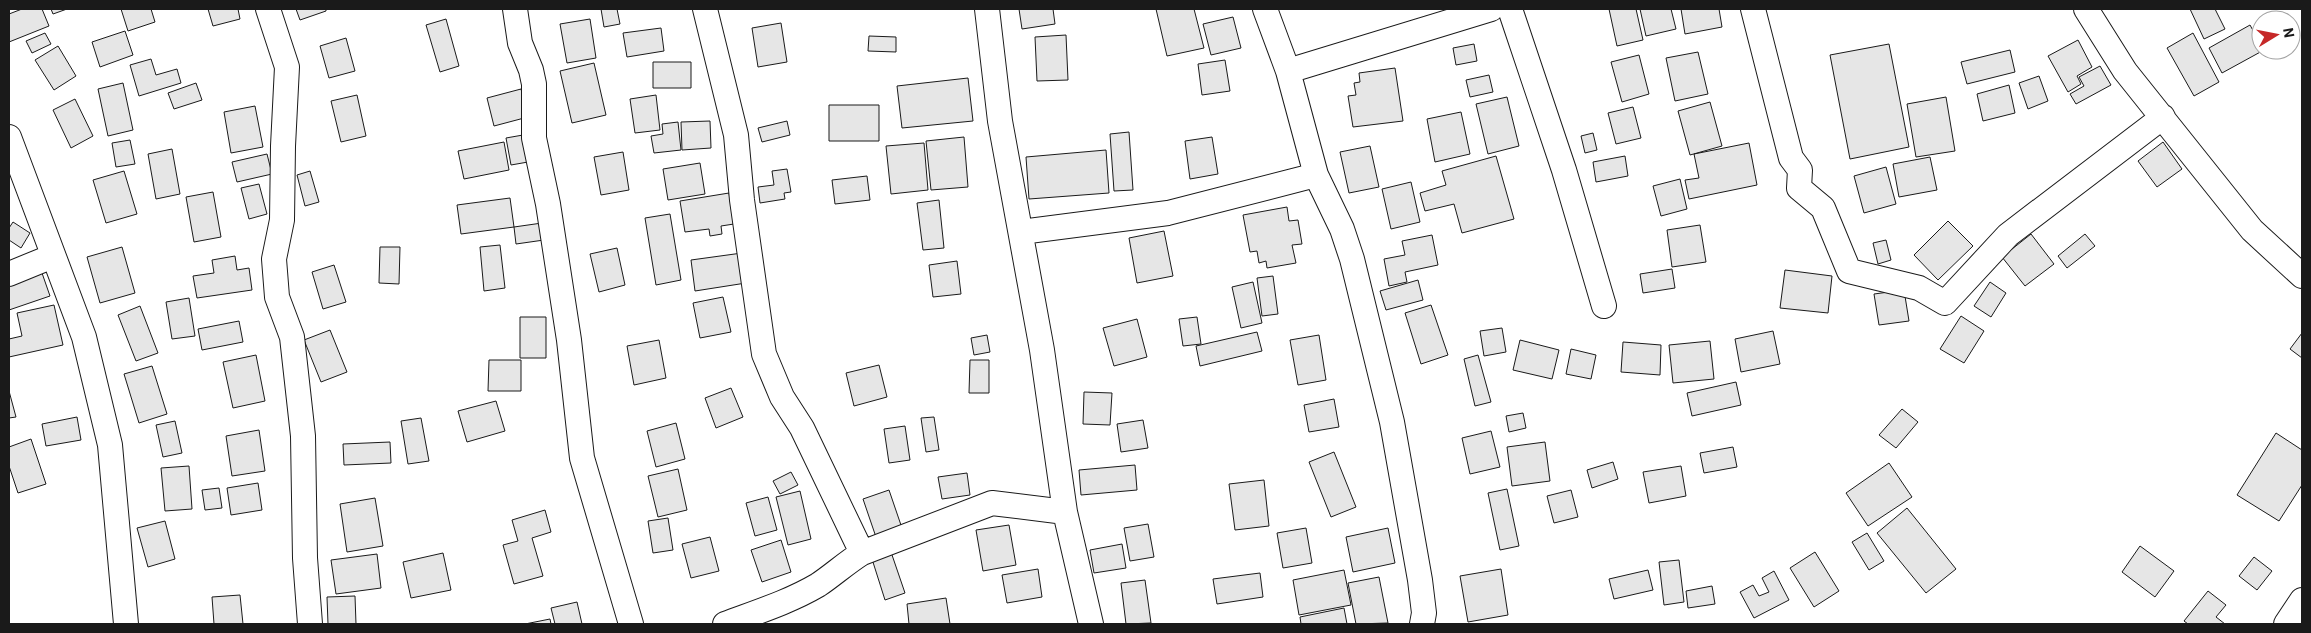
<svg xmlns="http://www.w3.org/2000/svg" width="2311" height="633" font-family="Roboto,sans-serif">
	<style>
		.building { fill: #e6e6e6; stroke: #1a1a1a }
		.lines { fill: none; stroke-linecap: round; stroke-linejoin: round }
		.street-casing { stroke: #1a1a1a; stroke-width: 26 }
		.street { stroke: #fff; stroke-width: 24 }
	</style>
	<rect width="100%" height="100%" fill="#fff"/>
	<path class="building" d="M22 9H42L49 26 9 42V14Z
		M51 9H67L53 14Z
		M121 9H151L155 22 128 31Z
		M208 9H238L240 19 213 26Z
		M296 9H326V11L300 20Z
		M601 9H617L620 24 604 27Z
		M1019 9H1053L1055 24 1022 29Z
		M1156 9H1194L1204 48 1167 56Z
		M1609 9H1636L1643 40 1617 46Z
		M1640 9H1671L1676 29 1646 36Z
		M1681 9H1719L1722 27 1685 34Z
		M2190 9H2215L2225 29 2204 39Z
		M1233 17 1241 48 1211 55 1203 24Z
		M446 19 459 66 440 72 426 25Z
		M590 19 596 58 567 63 560 24Z
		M781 23 787 62 758 67 752 28Z
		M2250 25 2261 45V50H2264L2222 73 2209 48Z
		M661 28 664 51 627 57 623 33Z
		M125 31 133 55 100 67 92 42Z
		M45 33 51 44 32 53 26 41Z
		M2193 33 2219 82 2194 96 2167 48Z
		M1066 35 1068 80 1037 81 1035 37Z
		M869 36 896 37V52L868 51Z
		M346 38 355 71 329 78 320 46Z
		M2078 40 2092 67 2077 76 2081 84 2068 92 2048 56Z
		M1474 44 1477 61 1456 65 1453 48Z
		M1889 44 1909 147 1850 159 1830 55Z
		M58 46 76 76 54 90 35 60Z
		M2010 50 2015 72 1967 84 1961 62Z
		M1698 52 1708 94 1675 101 1666 58Z
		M1639 55 1649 94 1622 102 1611 62Z
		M151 59 156 75 177 69 181 83 139 96 130 65Z
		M1225 60 1230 91 1202 95 1198 64Z
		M653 62H691V88H653Z
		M594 63 606 115 572 123 560 71Z
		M2100 66 2111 85 2076 104 2070 94 2084 86 2079 77Z
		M1395 68 1403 121 1353 127 1348 96 1356 95 1354 83 1360 82 1359 73Z
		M1489 75 1493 92 1470 97 1466 80Z
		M2039 76 2048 101 2028 109 2019 83Z
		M968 78 973 121 902 128 897 86Z
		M123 83 133 130 108 136 98 89Z
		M196 83 202 100 174 109 168 93Z
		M2009 85 2015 113 1983 121 1977 94Z
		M521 89 528 117 494 126 487 98Z
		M357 95 366 136 341 142 331 101Z
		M656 95 660 130 635 133 630 99Z
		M1507 97 1519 146 1488 154 1476 104Z
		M1946 97 1955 151 1916 157 1907 104Z
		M75 99 93 136 71 148 53 110Z
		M1710 102 1722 146 1690 155 1678 111Z
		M829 105H879V141H829Z
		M255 106 263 147 231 153 224 112Z
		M1633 107 1641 138 1616 144 1608 113Z
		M1461 112 1470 154 1435 162 1427 119Z
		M710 121 711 148 682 150 681 122Z
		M787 121 790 135 762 142 758 128Z
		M678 122 681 150 654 153 651 136 663 134 662 124Z
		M1129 132 1133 190 1114 191 1110 134Z
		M1593 133 1597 150 1585 153 1581 136Z
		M523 135 528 162 511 165 506 138Z
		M964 137 968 187 931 190 926 141Z
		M1212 137 1218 174 1190 179 1185 141Z
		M130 140 135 164 116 167 112 143Z
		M504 142 509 170 464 179 458 151Z
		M2163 142 2182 169 2157 187 2138 161Z
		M924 143 928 190 891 194 886 146Z
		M1749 143 1757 185 1689 199 1685 180 1699 178 1694 154Z
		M1370 146 1379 187 1349 193 1340 152Z
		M172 149 180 194 156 199 148 154Z
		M1106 150 1109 193 1029 199 1026 157Z
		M623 152 629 190 601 195 594 157Z
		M267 154 272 174 237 182 232 162Z
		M1496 156 1514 219 1462 233 1454 204 1425 211 1420 193 1446 185 1442 171Z
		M1625 156 1628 176 1596 182 1593 162Z
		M1930 157 1937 190 1899 197 1893 164Z
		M700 163 705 194 668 200 663 169Z
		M1886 167 1896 204 1864 213 1854 176Z
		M787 169 791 192 784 193 785 199 760 203 758 187 774 185 772 171Z
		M124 171 137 214 106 223 93 180Z
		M310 171 319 202 305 206 297 175Z
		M867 176 870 200 835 204 832 180Z
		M1680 179 1687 209 1661 216 1653 186Z
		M1411 182 1420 222 1391 229 1382 189Z
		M259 184 267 214 249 219 241 188Z
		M213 192 221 237 194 242 186 197Z
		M729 193 734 224 721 226 722 234 710 236 709 229 685 232 680 201Z
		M510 198 514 227 461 234 457 205Z
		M939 200 944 248 923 250 917 203Z
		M1287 207 1289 221 1298 220 1302 244 1292 245 1296 263 1267 268 1266 261 1259 263 1257 251 1250 252 1243 215Z
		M670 214 681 280 656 285 645 218Z
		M1948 221 1973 246 1938 280 1914 255Z
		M13 222 30 233 21 248 9 240V228Z
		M542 223 544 240 516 244 514 227Z
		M1700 225 1706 262 1672 267 1667 230Z
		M1164 231 1173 276 1137 283 1129 238Z
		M2031 234 2054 264 2025 286 2002 257Z
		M2085 234 2095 246 2067 268 2058 256Z
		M1432 235 1438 265 1405 272 1407 282 1389 286 1384 259 1405 255 1402 241Z
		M1886 240 1891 260 1878 264 1873 243Z
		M500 245 505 288 484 291 480 247Z
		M122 247 135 293 100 303 87 257Z
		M380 247H400L399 284 379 283Z
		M617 248 625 285 599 292 590 254Z
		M742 253 746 283 695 291 691 260Z
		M235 256 237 270 249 268 252 290 197 298 193 276 214 273 212 260Z
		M957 261 961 294 933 297 929 265Z
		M334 265 346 302 323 309 312 272Z
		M1672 269 1675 288 1643 293 1640 274Z
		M1785 270 1832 276 1828 313 1780 308Z
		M42 273 50 296 9 310V285Z
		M1273 276 1278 314 1262 316 1257 278Z
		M1418 280 1423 300 1386 310 1380 291Z
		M1253 282 1262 323 1241 328 1232 287Z
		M1990 282 2006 293 1991 317 1974 306Z
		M1904 290 1909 321 1879 325 1874 294Z
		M723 297 731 332 700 338 693 303Z
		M189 298 195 336 172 339 166 302Z
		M54 305 63 345 9 357V339L22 336 17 313Z
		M1431 305 1448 355 1421 364 1405 313Z
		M140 306 158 353 136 361 118 315Z
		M1961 316 1984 331 1964 363 1940 349Z
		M520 317H546V358H520Z
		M1197 317 1201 344 1183 346 1179 319Z
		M1137 319 1147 357 1114 366 1103 328Z
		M239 321 243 342 202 350 198 329Z
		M1502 328 1506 352 1484 356 1480 331Z
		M330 330 347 372 321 382 304 340Z
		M1773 331 1780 364 1741 372 1735 339Z
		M1257 332 1262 351 1200 366 1196 346Z
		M2302 333V358L2290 349Z
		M987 335 990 352 974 355 971 338Z
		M1319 335 1326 380 1298 385 1290 340Z
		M659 340 666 378 634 385 627 346Z
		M1520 340 1559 350 1552 379 1513 370Z
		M1710 341 1714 379 1673 383 1669 345Z
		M1623 342 1661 345 1660 375 1621 372Z
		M1571 349 1596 355 1591 379 1566 374Z
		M256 355 265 401 233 408 223 362Z
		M1478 355 1491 402 1475 406 1464 359Z
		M489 360H521V391H488Z
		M970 360H989V393H969Z
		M879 365 887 397 854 406 846 373Z
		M152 366 167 414 139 423 124 374Z
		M1736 382 1741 405 1692 416 1687 393Z
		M731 388 743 417 716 428 705 398Z
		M9 391 16 417 9 418Z
		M1084 392 1112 393 1110 425 1083 424Z
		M1334 399 1339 427 1309 432 1304 405Z
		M496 401 505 431 467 442 458 411Z
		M1902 409 1918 422 1896 448 1879 435Z
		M1523 413 1526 428 1509 432 1506 416Z
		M77 417 81 440 46 446 42 424Z
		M934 417 939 450 926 452 921 418Z
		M421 418 429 461 408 464 401 421Z
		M1143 420 1148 448 1121 452 1117 424Z
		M175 421 182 453 163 457 156 425Z
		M676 423 685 459 656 467 647 431Z
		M905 426 910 460 889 463 884 429Z
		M259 430 265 471 232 476 226 436Z
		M1491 431 1500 467 1470 474 1462 438Z
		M2276 433 2302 450V485L2279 521 2237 495Z
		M31 439 46 484 18 493 9 466V447Z
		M390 442 391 463 344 465 343 444Z
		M1545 442 1550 481 1512 486 1507 447Z
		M1733 447 1737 467 1704 473 1700 453Z
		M1334 452 1356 507 1331 517 1309 462Z
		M1613 462 1618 479 1592 488 1587 470Z
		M1889 463 1912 497 1868 526 1846 493Z
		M1135 465 1137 490 1081 495 1079 470Z
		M189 466 192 509 165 511 161 468Z
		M1681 466 1686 496 1649 503 1643 472Z
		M678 469 687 510 658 517 648 476Z
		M791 472 798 485 780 494 773 481Z
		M967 473 970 495 942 499 938 477Z
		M1264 480 1269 526 1235 530 1229 484Z
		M258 483 262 510 231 515 227 488Z
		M219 488 222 508 205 510 202 490Z
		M1507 489 1519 546 1500 550 1488 493Z
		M889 490 903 531 877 540 863 499Z
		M1571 490 1578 517 1554 523 1547 496Z
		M800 491 811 539 788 545 776 497Z
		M768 497 777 530 755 536 746 503Z
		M375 498 383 546 347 552 340 504Z
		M1907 508 1956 569 1926 593 1877 533Z
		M545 510 551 532 532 538 543 576 514 584 503 545 518 541 512 520Z
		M668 518 673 550 653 553 648 521Z
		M165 521 175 559 148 567 137 528Z
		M1148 524 1154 557 1130 561 1124 528Z
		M1009 525 1016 565 983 571 976 530Z
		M1306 528 1312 563 1283 568 1277 533Z
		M1388 528 1395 563 1353 572 1346 537Z
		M1867 533 1884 561 1869 570 1852 542Z
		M710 537 719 571 691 578 682 544Z
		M781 540 791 572 762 582 751 550Z
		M1122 544 1126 568 1094 573 1090 550Z
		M2140 546 2174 571 2155 597 2122 572Z
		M891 552 905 593 885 600 872 559Z
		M1815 552 1839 591 1814 607 1790 568Z
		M443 553 451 590 411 598 403 562Z
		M377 554 381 588 336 594 331 560Z
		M2254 557 2272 571 2257 590 2239 576Z
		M1679 560 1684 602 1664 605 1659 562Z
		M1038 569 1042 597 1007 603 1002 575Z
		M1501 569 1508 615 1468 622 1460 576Z
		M1344 570 1351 605 1299 615 1293 580Z
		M1648 570 1653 590 1614 599 1609 579Z
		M1774 571 1789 600 1754 618 1740 592 1753 585 1759 596 1769 592 1762 578Z
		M1260 573 1263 597 1217 604 1213 579Z
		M1379 577 1388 623 1356 624 1348 583Z
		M1145 580 1151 623 1126 624 1121 583Z
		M1712 586 1715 604 1688 608 1686 591Z
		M2208 591 2226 605 2216 617 2225 624H2188L2184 621Z
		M240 595 243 624H214L212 597Z
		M355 596 356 624H328L327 597Z
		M946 598 950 624H909L907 604Z
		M577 602 582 624H555L551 608Z
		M1344 608 1347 624H1301L1300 617Z
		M550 619 551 624H525Z"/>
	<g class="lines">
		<defs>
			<path id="street" d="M268 9 287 67 283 146 282 220 274 259 277 297 292 337 303 436 305 558 310 624
				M515 9 520 43 531 70 534 84V138L548 204 569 340 582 458 631 624
				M705 9 736 135 742 200 764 354 782 397 802 428 862 553
				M987 9 1000 121 1042 350 1065 512 1091 624
				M1265 9 1288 71 1316 175 1342 229 1352 259 1392 422 1420 580 1424 613 1422 624
				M1510 9 1564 170 1604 306
				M1753 9 1791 158 1800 170 1799 188 1823 208 1849 271 1919 288 1945 303 2008 235 2163 117
				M2086 9 2125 71 2252 230 2302 276
				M1288 71 1491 9
				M9 137 84 337 110 445 126 624
				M1021 232 1168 213 1316 175
				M9 274 53 256
				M725 624C757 612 789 602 818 585 833 575 846 563 862 553L992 503 1065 512
				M2286 624 2302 600"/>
		</defs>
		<use href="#street" class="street-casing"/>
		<use href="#street" class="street"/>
	</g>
	<rect width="2311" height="633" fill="none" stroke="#1a1a1a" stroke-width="20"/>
	<g transform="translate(2276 35) rotate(80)"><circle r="24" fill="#ffffff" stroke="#a3a3a3"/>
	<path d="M0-4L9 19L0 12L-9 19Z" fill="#c62828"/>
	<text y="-8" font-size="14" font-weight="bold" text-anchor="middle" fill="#1a1a1a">N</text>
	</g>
</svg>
